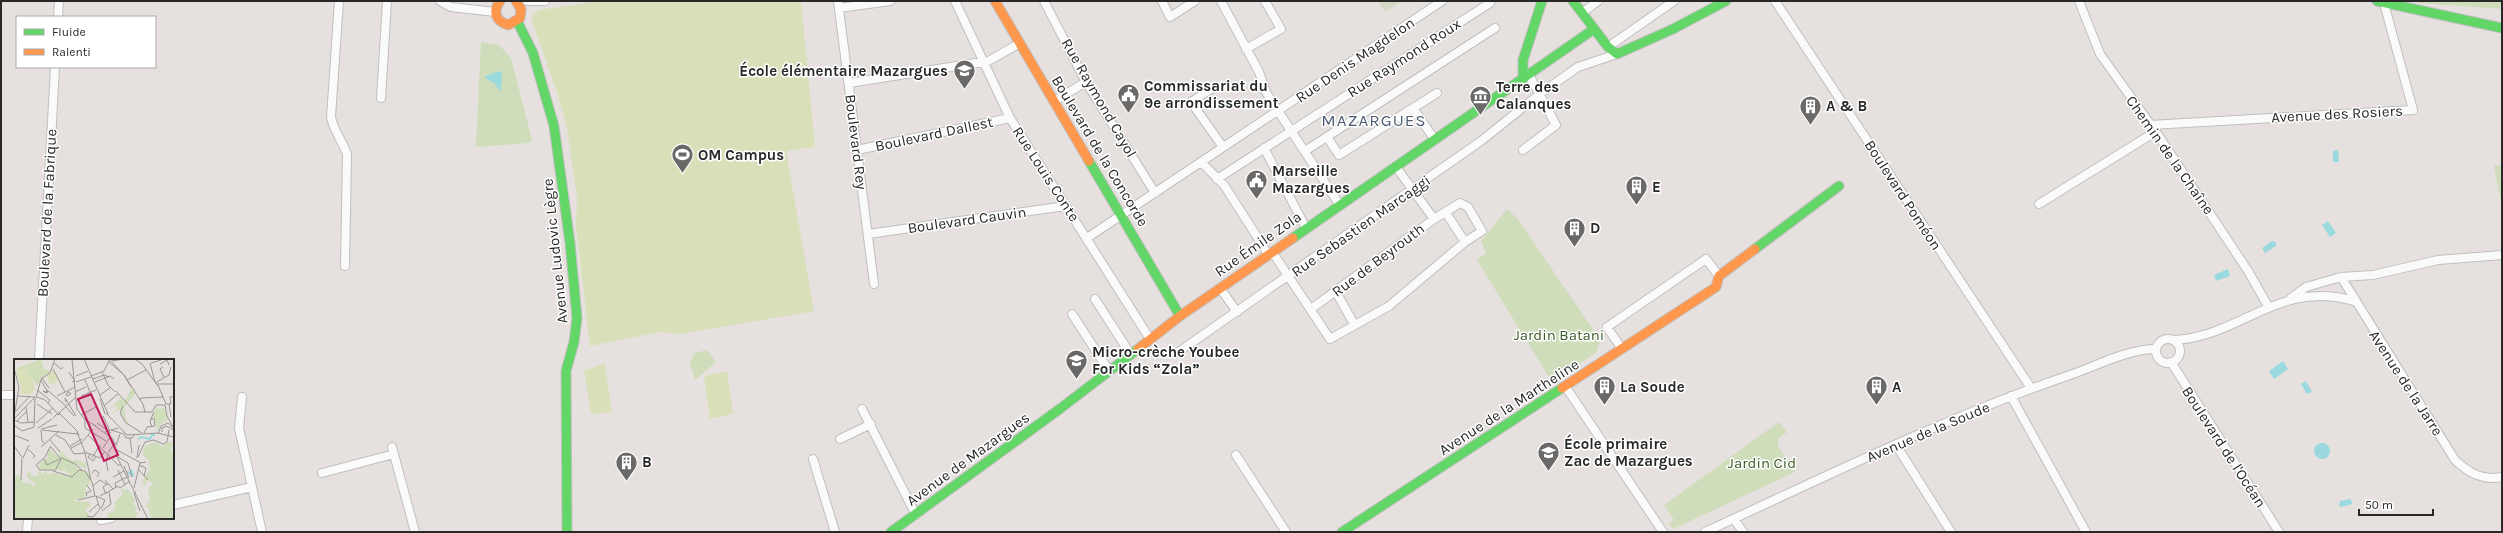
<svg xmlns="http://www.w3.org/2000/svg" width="2503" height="533" font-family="Karla,sans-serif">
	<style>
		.green { fill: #cfddbb }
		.cemetery { fill: #d5d8c7 }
		.pitch { fill: #d9e0b9 }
		.water { fill: #9adadf }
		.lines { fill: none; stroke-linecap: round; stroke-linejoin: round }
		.street-casing { stroke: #c0bfbf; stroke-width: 10 }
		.fast-casing { stroke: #c0bfbf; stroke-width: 11 }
		.slow-casing { stroke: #c0bfbf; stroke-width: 11 }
		.street { stroke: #fbfafa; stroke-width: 8 }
		.fast { stroke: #63d668; stroke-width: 9 }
		.slow { stroke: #ff974d; stroke-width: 9 }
		.labels { text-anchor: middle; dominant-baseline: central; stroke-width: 3; stroke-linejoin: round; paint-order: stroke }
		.street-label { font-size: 15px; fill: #282828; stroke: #fff }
		.poi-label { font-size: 15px; font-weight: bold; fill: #282828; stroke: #fff; text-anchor: start }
		.park-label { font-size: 15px; fill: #385b22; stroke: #fff }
		.quarter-label { font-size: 17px; letter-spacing: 1px; fill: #4e5c73; stroke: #fff }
		.inset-river { fill: none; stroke: #9adadf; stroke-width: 2 }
		.inset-road { fill: none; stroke: #9a9795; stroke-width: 1 }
		.view { fill: #c2185b; fill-opacity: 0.15; stroke: #c2185b; stroke-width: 2 }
		.inset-edge { fill: none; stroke: #282828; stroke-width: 2 }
	</style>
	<rect width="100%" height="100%" fill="#e6e1de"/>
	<path class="green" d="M2421 1H2502V9L2418 3Z
		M481 42 499 45 511 58 532 140 529 143 476 147Z
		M2502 165V207L2494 166Z
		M1507 209 1518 219 1600 340 1597 352 1552 382 1477 260 1486 253 1481 241Z
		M707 350 716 362 695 380 690 363 695 353Z
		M1779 422 1787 432 1778 438V446L1795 472 1673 529 1669 523 1674 520 1664 505Z"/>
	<path class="cemetery" d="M1378 1H1402L1385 12Z"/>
	<path class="pitch" d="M599 1H801L815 147 786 151 814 311 680 334 660 332 590 346 576 225 577 197 567 129 558 95 531 18 538 10Z
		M605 364 612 412 591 414 584 370Z
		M727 371 733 414 710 419 704 376Z"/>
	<path class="water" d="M498 71 502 73 501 92 494 83 485 78 486 76Z
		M2338 150 2339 162H2333V151Z
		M2328 221 2336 233 2330 237 2322 225Z
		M2272 241 2276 242V246L2265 253 2262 248Z
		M2228 269 2230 276 2216 281 2214 275Z
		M2283 361 2288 369 2274 379 2269 371Z
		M2306 381 2312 392 2307 394 2301 384Z
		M2314 451a8 8 0 1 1 16 0a8 8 0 1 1-16 0Z
		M2351 499 2352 504 2341 507 2339 505 2340 501Z"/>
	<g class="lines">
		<defs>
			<path id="street" d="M339 1 331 117C334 132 342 140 347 154L345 266
				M440 1 451 7 495 12
				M527 1H545
				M838 1 874 284
				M955 1 1010 118 1150 339
				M1044 1 1086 82 1155 193
				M1162 1 1170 17 1195 1
				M1221 1 1259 72 1267 94 1339 204
				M1775 1 2031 388
				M2079 1 2100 54 2158 135 2248 271 2268 306
				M839 8 890 1
				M1582 13 1598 1
				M58 17 59 1
				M1608 47 1674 1
				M1246 49 1281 29 1265 1
				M849 83 976 63H985L1020 43
				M1214 87 1191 102 1223 147
				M381 98 387 1
				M1054 101 1086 82
				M1413 108 1435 140
				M2150 125 2413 110 2384 3
				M1327 137 1339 155 1437 93
				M1264 148 1306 228
				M857 150 1010 118
				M1523 150 1556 125 1529 75
				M1305 151 1495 28
				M1201 162 1224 185 1268 254 1275 256 1330 339 1389 306 1465 242
				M1396 167 1434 219
				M1217 179 1490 3
				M2039 204 2155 132
				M868 234 1066 206
				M1087 238 1442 1
				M2341 277 2455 460C2469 473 2483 481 2502 477
				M1220 288 1237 312
				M1336 292 1354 324
				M2291 298 2306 287 2341 277 2373 275 2438 260 2502 255
				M1095 299 1131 355
				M1311 309 1434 219 1460 203 1468 207 1482 231 1465 242 1446 213
				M1072 314 1109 371
				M2156 351a12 12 0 1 1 24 0a12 12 0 1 1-24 0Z
				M2174 340C2241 337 2278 279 2354 301
				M1622 349 1607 327 1706 259 1719 276
				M1177 353 1481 141 1541 93 1578 67 1617 54
				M39 360 55 67
				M2171 362 2279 532
				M1565 386 1663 532
				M1 395H15
				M2011 396 2086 532
				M242 397 239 428 252 487
				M862 409 916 515
				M840 439 871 424
				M1896 445 1951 532
				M392 447 415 532
				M1236 455 1286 532
				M813 459 835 532
				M322 473 394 454
				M173 505 252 487 262 532
				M1734 519 1743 532
				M101 520 111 518
				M27 532 28 518
				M1705 532C1825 477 1944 418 2070 375 2096 366 2128 349 2156 349"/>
			<path id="fast" d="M1573 1 1608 47 1617 54 1673 29 1726 1
				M2377 1 2502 28
				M517 21 533 53 554 126 570 243 577 318 574 342 566 371 567 532
				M1523 79V60L1542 1
				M1089 161 1180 316
				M1293 238 1594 29
				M1755 249 1839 186
				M891 532 1061 408 1138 349
				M1342 532 1562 388"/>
			<path id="slow" d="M500 1C492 12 496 21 508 25L520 18 521 9 516 1
				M995 1 1089 161
				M1138 349 1180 316 1293 238
				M1562 388 1716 287 1719 276 1755 249"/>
		</defs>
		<use href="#street" class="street-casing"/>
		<use href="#fast" class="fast-casing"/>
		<use href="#slow" class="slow-casing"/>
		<use href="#street" class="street"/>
		<use href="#fast" class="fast"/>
		<use href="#slow" class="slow"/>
	</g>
	<defs>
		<symbol id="school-pin" viewBox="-11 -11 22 30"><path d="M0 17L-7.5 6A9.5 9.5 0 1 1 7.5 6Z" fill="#6a6968" stroke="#fff"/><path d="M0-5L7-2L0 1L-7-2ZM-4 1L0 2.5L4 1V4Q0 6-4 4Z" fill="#fff"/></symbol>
		<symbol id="civic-pin" viewBox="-11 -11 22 30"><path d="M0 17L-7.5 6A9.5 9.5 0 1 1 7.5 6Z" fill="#6a6968" stroke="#fff"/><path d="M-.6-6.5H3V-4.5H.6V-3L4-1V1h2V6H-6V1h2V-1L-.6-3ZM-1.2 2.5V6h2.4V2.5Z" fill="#fff"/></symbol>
		<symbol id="museum-pin" viewBox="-11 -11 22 30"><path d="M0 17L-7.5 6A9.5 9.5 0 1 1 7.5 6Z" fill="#6a6968" stroke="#fff"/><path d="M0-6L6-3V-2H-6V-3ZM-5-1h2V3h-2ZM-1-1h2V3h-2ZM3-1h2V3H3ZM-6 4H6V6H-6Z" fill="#fff"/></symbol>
		<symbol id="building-pin" viewBox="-11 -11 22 30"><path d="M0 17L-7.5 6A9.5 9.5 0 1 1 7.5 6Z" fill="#6a6968" stroke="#fff"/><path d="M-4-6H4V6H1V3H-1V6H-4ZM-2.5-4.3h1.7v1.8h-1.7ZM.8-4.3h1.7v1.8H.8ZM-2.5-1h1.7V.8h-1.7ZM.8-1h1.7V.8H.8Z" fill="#fff"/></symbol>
		<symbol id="stadium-pin" viewBox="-11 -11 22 30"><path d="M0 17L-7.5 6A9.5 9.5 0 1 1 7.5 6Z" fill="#6a6968" stroke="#fff"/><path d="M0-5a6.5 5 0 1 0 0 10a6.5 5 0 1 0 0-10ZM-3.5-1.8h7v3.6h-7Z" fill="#fff"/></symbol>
	</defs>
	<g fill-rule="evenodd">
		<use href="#school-pin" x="952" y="58" width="25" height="34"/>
		<use href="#civic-pin" x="1116" y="82" width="25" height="34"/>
		<use href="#museum-pin" x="1468" y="84" width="25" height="34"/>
		<use href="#building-pin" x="1798" y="94" width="25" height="34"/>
		<use href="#stadium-pin" x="670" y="142" width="25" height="34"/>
		<use href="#civic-pin" x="1244" y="168" width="25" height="34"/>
		<use href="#building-pin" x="1624" y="174" width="25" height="34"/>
		<use href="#building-pin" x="1562" y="216" width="25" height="34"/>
		<use href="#school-pin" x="1064" y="348" width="25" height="34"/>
		<use href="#building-pin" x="1592" y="374" width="25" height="34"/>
		<use href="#building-pin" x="1864" y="374" width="25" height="34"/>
		<use href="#school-pin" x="1536" y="440" width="25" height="34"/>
		<use href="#building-pin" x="614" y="450" width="25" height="34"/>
	</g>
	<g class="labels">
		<g class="street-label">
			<text transform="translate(1404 58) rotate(-33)">Rue Raymond Roux</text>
			<text transform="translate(1355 60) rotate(-34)">Rue Denis Magdelon</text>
			<text transform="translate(1099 98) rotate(60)">Rue Raymond Cayol</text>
			<text transform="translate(2337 114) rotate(-3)">Avenue des Rosiers</text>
			<text transform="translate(934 134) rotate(-12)">Boulevard Dallest</text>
			<text transform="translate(856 142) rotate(83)">Boulevard Rey</text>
			<text transform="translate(1100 151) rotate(59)">Boulevard de la Concorde</text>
			<text transform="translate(2170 155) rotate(55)">Chemin de la Chaîne</text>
			<text transform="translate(1046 174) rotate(57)">Rue Louis Conte</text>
			<text transform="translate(1903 195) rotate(57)">Boulevard Poméon</text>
			<text transform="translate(47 213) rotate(-87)">Boulevard de la Fabrique</text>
			<text transform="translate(967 220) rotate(-8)">Boulevard Cauvin</text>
			<text transform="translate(1361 226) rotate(-35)">Rue Sebastien Marcaggi</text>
			<text transform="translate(1258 244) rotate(-35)">Rue Émile Zola</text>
			<text transform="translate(555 251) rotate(-96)">Avenue Ludovic Lègre</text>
			<text transform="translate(1378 260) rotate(-37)">Rue de Beyrouth</text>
			<text transform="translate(2406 383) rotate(57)">Avenue de la Jarre</text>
			<text transform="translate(1509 407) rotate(-33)">Avenue de la Martheline</text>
			<text transform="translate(1928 432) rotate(-23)">Avenue de la Soude</text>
			<text transform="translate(2224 447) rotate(57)">Boulevard de l'Océan</text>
			<text transform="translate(968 459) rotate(-36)">Avenue de Mazargues</text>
		</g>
		<g class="poi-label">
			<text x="948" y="71" text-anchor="end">École élémentaire Mazargues</text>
			<text x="1144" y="86">Commissariat du<tspan x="1144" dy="17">9e arrondissement</tspan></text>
			<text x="1496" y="87">Terre des<tspan x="1496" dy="17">Calanques</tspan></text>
			<text x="1826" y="106">A &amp; B</text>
			<text x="698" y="155">OM Campus</text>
			<text x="1272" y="171">Marseille<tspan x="1272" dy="17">Mazargues</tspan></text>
			<text x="1652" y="187">E</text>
			<text x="1590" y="228">D</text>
			<text x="1092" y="352">Micro-crèche Youbee<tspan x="1092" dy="17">For Kids “Zola”</tspan></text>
			<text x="1620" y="387">La Soude</text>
			<text x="1892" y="387">A</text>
			<text x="1564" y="444">École primaire<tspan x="1564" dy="17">Zac de Mazargues</tspan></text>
			<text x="642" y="462">B</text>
		</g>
		<g class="park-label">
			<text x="1559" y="335">Jardin Batani</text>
			<text x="1762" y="463">Jardin Cid</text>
		</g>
		<g class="quarter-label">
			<text x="1374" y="120">MAZARGUES</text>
		</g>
	</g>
	<g transform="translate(14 359)">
		<rect width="160" height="160" fill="#e6e1de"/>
		<path d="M27 0 30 10 35 11V15L27 19 23 27 12 10H1ZM118 29 122 34 109 50 110 53 112 48 111 58 115 66 106 55 107 50 97 55 104 49 101 47 93 52 107 39 110 43ZM142 47 144 50 150 49 154 60 146 66 145 72 142 70 144 64 141 65 139 56ZM141 83 148 87 156 82 160 86 156 92 160 94V160H137L135 149 132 146 136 141 134 129 140 124 132 121V128L128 123 135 111V102L128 95 132 86ZM35 89 41 96 47 98 44 89 54 99 60 102 63 98 62 101 72 104V110L60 104 64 110 76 115 77 121 72 129 71 140 67 139 59 142 75 143 77 147 72 149V152L77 160H0V116H6L5 119 8 120V123L18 125 20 128 22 125 13 118V114L17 113V118L25 116 24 112 25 111 28 116 30 113 35 112 32 115 44 114 45 116 52 115V118H62L56 117 53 112 52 114 51 110 48 112 43 110 26 111 25 104 34 99 32 95ZM109 129 110 132 114 130 121 141 119 145 124 149 121 151 124 155 121 158 125 160H93L94 155 101 151V143L109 135 107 130Z" fill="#cfddbb"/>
		<path d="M6 9 13 11 20 25 21 31 15 36 4 34 8 31 2 12ZM40 12 45 20 40 23 42 29 39 24 35 26 33 17Z" fill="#d9e0b9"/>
		<path class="inset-river" d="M124 80 127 78 136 80 138 76H141M113 113 119 116 117 110"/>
		<path class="inset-road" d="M58 0 63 50 71 61M70 0 94 55M95 0 110 16 117 28M98 0 99 2 109 0M121 0 128 5 144 27M95 3 110 16 129 45 131 53M40 4 47 10 49 8M136 4 141 23M137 4 150 0M146 5 153 1 155 6M149 8 146 10 150 18M0 9 5 28 0 58M39 10 51 33M55 13 61 22 58 23M88 13 94 26 101 33M62 17 74 12M77 17 90 12 96 0M28 19 35 29M79 20 90 16 95 18M27 21 32 30 52 47M71 21 82 47M113 21 132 11M62 23 77 18M81 23 96 17 100 20M141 24 155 16 157 8M143 25H160M144 26 152 45M23 31 36 41 34 44M54 32 57 35 53 37 52 35 55 33M102 32 121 53H131M61 33 72 28M32 34 34 33 33 31 32 34 29 32 32 33M86 36 96 29M4 37 21 38M43 37 61 28M67 37 82 31M23 38 31 41 45 56M22 39 27 20 36 14 41 0M86 40 91 55M63 41 78 36M125 41 127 39 149 38M52 43 51 39 62 57M23 45 38 55M152 45H157L156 38H160M155 45 157 58M91 46 104 35M151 46 153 57 160 70M109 47 106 54 112 64 128 74M12 48 14 63M52 48 60 57M1 53 16 37M130 53H138L142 46H151M45 54 62 38M92 54 113 76 144 74 160 78M46 55 64 73M67 56 82 48M89 57 96 72M39 59 44 54 46 55 43 56M0 60 21 38M70 60 82 67M0 61 7 64 21 63M71 61V69L92 82M3 62 13 52M22 64 39 49M83 64 97 74M0 66 8 72 20 68M81 67 99 80 104 100 134 160M20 68 21 39M138 68 136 62 140 53M24 69 38 60M27 70 43 66M27 71 28 82 31 85M28 71 63 75M97 71 110 75 112 79H118L120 76M91 73 104 69M148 73V69L152 67 160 71M130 74 133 68 141 67 140 59 137 61M144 75 147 67 154 64 158 68M0 76 15 82M42 76 51 81 60 95 71 94M65 76 63 73 71 93M74 76 104 106H107M116 79 118 94M36 81 46 93M69 82 79 70M100 84H103L106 75M0 87 8 98M36 87 47 100 41 112M56 87 68 80M27 88 45 72M36 88 31 98 22 106 26 111H40M57 89 69 83M89 89 96 78M14 90 21 97 19 99M101 90 127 104 132 103M71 93 86 99 91 92M71 94 77 121M94 94 100 85 104 86M76 95 74 98 79 102 82 98M104 98 114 104 118 118M124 98 131 83 140 81 149 85 153 83 155 71M9 99 15 86M78 99 86 86M123 99 125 86M30 100 33 106 48 99 61 105 68 111M125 106 132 109 130 117M110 107 115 119M124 110 134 121M104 111 111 126M39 112 58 118 65 111 71 112 78 123 81 137M94 112 92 101 95 95M78 114 81 111 85 114 83 118M99 118 110 112M7 121 8 99M91 121 99 130 104 127 106 129 116 122M79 127 86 121 94 126M102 129 101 124 113 118M120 129 126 104M122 133 120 134 126 152M92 135 89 128 93 125M73 137 72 134 77 132 73 126M82 137 91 141 87 150M82 137 86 150M86 137 99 130M64 141 81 137M88 152 97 145 95 133M75 153 84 145M73 157 79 158 86 150"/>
		<path class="view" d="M77 35 104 96 90 102 64 40Z"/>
		<rect width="160" height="160" class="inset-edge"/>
	</g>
	<rect width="2503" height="533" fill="none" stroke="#282828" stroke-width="4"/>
	<rect x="16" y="16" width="140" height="52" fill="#ffffff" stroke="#a9a9a9"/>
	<rect x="24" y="29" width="20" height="6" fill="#63d668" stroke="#a9a9a9"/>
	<text x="52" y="36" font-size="12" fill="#282828">Fluide</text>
	<rect x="24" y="49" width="20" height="6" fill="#ff974d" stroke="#a9a9a9"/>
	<text x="52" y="56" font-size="12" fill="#282828">Ralenti</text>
	<path d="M2359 509v6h74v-6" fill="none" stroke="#282828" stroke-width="2"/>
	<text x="2365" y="509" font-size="12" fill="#282828" stroke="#ffffff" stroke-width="3" paint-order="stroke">50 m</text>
</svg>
